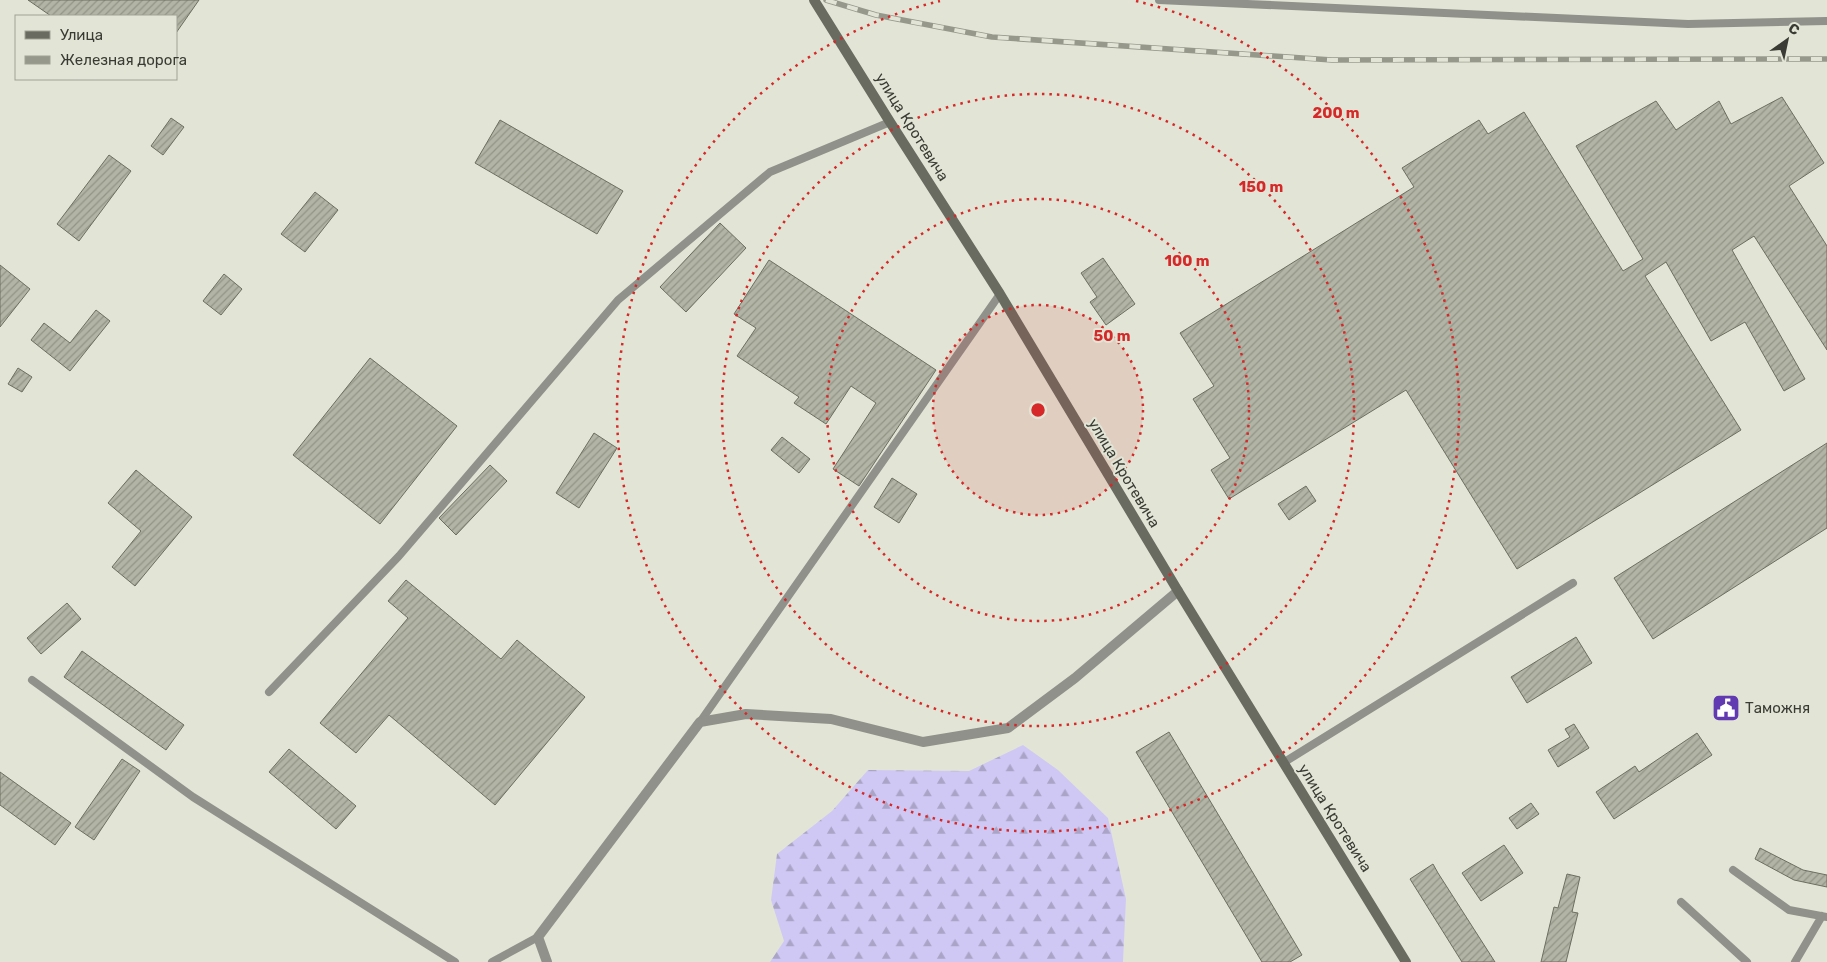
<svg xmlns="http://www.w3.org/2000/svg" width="1827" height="962" font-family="Rubik,sans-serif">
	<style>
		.forest { fill: url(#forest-firs) }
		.building { fill: url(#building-hatch); stroke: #6c6e61 }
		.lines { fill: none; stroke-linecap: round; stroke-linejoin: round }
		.lane { stroke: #90918b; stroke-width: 8 }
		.street { stroke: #90918b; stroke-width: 10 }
		.secondary { stroke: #696b61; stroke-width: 10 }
		.rail-casing { stroke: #96988c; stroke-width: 5.5 }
		.rail { stroke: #e2e5d5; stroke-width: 4; stroke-dasharray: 11; stroke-linecap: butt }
		.ring { fill: none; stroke: #d62828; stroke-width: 2.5; stroke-dasharray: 2.5 5 }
		.labels { text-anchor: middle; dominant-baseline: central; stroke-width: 4; stroke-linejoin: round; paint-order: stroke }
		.street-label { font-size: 15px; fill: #3a3b35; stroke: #e2e5d5 }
		.poi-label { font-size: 15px; fill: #3a3b35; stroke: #e2e5d5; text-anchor: start }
		.centre { fill: #d62828; stroke: #e2e5d5; stroke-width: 2.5 }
		.ring-label { font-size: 15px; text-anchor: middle; font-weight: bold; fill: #d62828; stroke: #e2e5d5; stroke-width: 4; stroke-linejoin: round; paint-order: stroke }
	</style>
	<defs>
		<pattern id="forest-firs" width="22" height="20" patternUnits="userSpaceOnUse" patternTransform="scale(1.25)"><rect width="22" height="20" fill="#d0c8f4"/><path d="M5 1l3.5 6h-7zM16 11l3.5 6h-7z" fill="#aaa4c6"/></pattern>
		<pattern id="building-hatch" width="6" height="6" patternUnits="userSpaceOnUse" patternTransform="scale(1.25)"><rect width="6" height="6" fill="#b2b4a5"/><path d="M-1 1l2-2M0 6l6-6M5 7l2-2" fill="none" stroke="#929487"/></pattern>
	</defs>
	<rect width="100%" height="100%" fill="#e2e5d5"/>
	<path class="forest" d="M1023 745 1058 770 1108 818 1126 899 1123 962H770L784 941 771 900 777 854 832 811 868 770 969 771Z"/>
	<path class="building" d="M28 0H199L176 33V16H51Z
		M1782 97 1824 163 1789 186 1827 246V350L1754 236 1732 250 1805 379 1784 391 1745 322 1711 341 1666 262 1645 276 1741 430 1517 569 1406 390 1229 499 1211 470 1230 458 1193 399 1214 386 1180 333 1414 187 1402 168 1479 120 1488 134 1524 112 1623 271 1643 259 1576 146 1656 101 1676 130 1719 101 1731 124Z
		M171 118 184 127 163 155 151 146Z
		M500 120 623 191 597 234 475 163Z
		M109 155 131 171 79 241 57 224Z
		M315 192 338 210 305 252 281 234Z
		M720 223 746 248 686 312 660 287Z
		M1103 258 1135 304 1106 325 1090 302 1097 297 1081 273Z
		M769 260 936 370 859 486 833 469 876 403 851 386 826 424 794 403 799 397 737 356 756 328 734 314Z
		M0 265 30 289 0 327Z
		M224 274 242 289 221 315 203 301Z
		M96 310 110 321 70 371 31 340 44 323 70 343Z
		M370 358 457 426 380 524 293 455Z
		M18 368 32 377 22 392 8 384Z
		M594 433 617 448 579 508 556 493Z
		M782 437 810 459 799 473 771 450Z
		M1827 443V528L1653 639 1614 578Z
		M490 465 507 481 456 535 439 518Z
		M136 470 192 517 135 586 112 567 141 531 108 503Z
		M892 478 917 494 899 523 874 507Z
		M1306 486 1316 501 1289 520 1278 504Z
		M406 580 501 659 517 640 585 697 495 805 389 715 356 753 320 723 408 618 388 601Z
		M67 603 81 619 41 654 27 638Z
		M1576 637 1592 663 1527 703 1511 677Z
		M82 651 184 725 166 750 64 677Z
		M1574 724 1589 748 1558 767 1548 750 1570 737 1565 729Z
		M1169 732 1302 955 1290 962H1262L1136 752Z
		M1697 733 1712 755 1614 819 1596 792 1635 766 1639 772Z
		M289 749 356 806 336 829 269 772Z
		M122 759 140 771 94 840 75 827Z
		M0 772 71 823 55 845 0 805Z
		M1531 803 1539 814 1517 829 1509 818Z
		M1504 845 1523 873 1481 901 1462 873Z
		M1760 848 1803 870 1827 875V887L1794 880 1755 859Z
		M1433 864 1438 873 1495 962H1462L1410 879Z
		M1567 874 1580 877 1572 912 1578 913 1566 962H1541L1554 907 1558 908Z"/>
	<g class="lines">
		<path class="lane" d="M1159 0 1688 24 1827 21
			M32 680 193 797 455 962
			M269 692 399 556 618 300 770 172 890 122
			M700 722 1000 294
			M1283 763 1573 583
			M1733 870 1789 910 1827 917
			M1681 902 1747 962
			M492 962 538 937
			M1795 962 1822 916"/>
		<path class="street" d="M547 962 538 937 700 722 746 714 831 719 923 742 1008 728 1075 678 1178 591"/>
		<path class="secondary" d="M814 0 890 122 1000 294 1178 591 1406 962"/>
		<defs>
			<path id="rail" d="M826 0 876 15 992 37 1332 60 1827 59"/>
		</defs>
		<use href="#rail" class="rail-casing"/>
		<use href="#rail" class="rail"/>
	</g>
	<circle cx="1038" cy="410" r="105" fill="#d62828" fill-opacity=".12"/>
	<g class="ring">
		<circle cx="1038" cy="410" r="105"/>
		<circle cx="1038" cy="410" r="211"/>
		<circle cx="1038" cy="410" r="316"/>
		<path d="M1136 1A421 421 0 1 1 940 1"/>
	</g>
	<defs>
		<symbol id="civic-square" viewBox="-11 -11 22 22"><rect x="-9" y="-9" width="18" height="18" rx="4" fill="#613ab2" stroke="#e2e5d5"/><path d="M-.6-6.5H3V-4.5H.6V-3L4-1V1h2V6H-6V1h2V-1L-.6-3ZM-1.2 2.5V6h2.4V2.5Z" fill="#fff"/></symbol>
	</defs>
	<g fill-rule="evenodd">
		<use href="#civic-square" x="1710" y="692" width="32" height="32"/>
	</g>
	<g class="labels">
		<g class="street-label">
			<text transform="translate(912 127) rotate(58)">улица Кротевича</text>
			<text transform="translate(1124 473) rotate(59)">улица Кротевича</text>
			<text transform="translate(1335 818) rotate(58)">улица Кротевича</text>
		</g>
		<g class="poi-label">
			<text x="1745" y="708">Таможня</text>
		</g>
	</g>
	<circle cx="1038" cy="410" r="8" class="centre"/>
	<g class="ring-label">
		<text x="1336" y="118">200 m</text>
		<text x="1261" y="192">150 m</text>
		<text x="1187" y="266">100 m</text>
		<text x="1112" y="341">50 m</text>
	</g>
	<rect x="15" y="15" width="162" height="65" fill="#e2e5d5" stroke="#9fa195"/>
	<rect x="25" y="31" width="25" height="8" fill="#696b61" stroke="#9fa195"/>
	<text x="60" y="40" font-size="15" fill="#3a3b35">Улица</text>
	<rect x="25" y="56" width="25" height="8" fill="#96988c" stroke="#9fa195"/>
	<text x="60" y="65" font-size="15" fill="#3a3b35">Железная дорога</text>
	<g transform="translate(1787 40) rotate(33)" stroke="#e2e5d5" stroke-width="4" paint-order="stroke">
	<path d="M0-4L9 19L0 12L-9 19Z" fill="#3a3b35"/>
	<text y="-8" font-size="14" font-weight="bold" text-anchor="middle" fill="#3a3b35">С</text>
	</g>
</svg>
